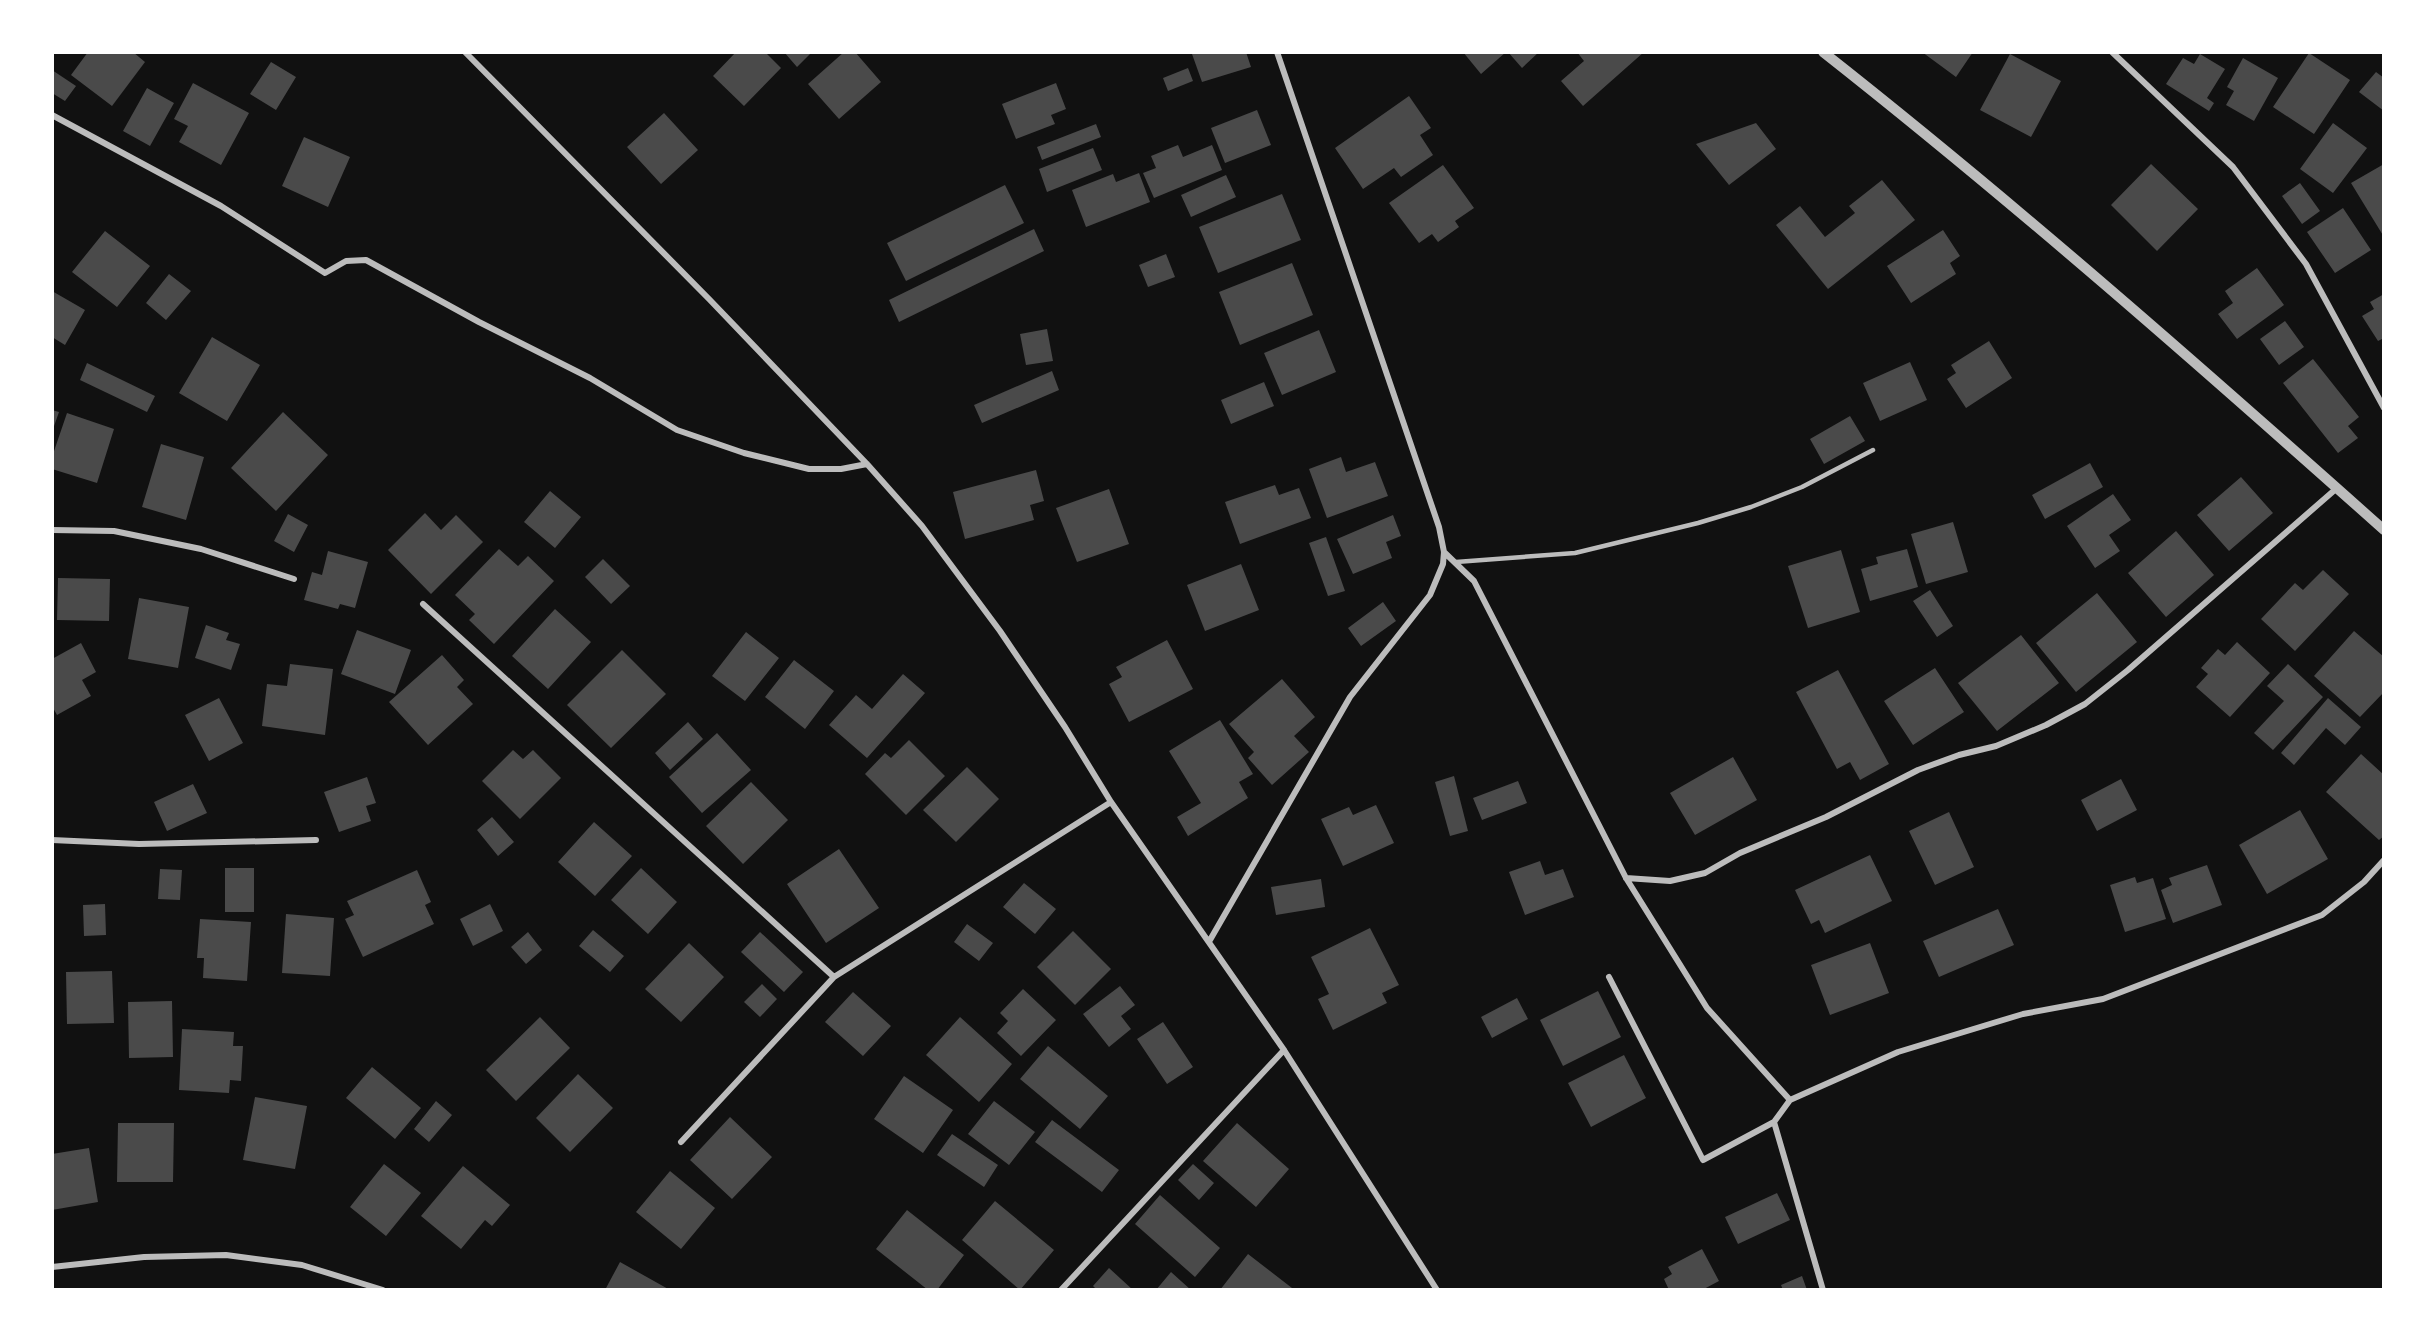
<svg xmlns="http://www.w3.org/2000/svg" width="2436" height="1342" font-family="'Crimson Pro',serif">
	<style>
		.building { fill: #4a4a4a }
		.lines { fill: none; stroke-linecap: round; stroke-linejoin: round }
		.service { stroke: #bcbcbc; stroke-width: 4.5 }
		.minor { stroke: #bcbcbc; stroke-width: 6 }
		.tertiary { stroke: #bcbcbc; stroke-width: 10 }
	</style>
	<rect width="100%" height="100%" fill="#111"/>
	<path class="building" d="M88 52H133L145 62 112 106 71 75Z
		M736 52H765L781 68 744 106 713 76Z
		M784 52H812L797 67Z
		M844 52H855L881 82 839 119 808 84Z
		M1198 52H1246L1251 67 1202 82 1192 54Z
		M1463 52H1506L1481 74Z
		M1508 52H1539L1522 68Z
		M1577 52H1644L1583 106 1561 81 1584 61Z
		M1922 52H1973L1956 77Z
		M2309 53 2350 80 2314 134 2273 107Z
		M2010 54 2061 81 2031 137 1980 110Z
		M2200 54 2225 69 2207 98 2214 103 2209 111 2166 84 2183 58 2194 64Z
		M2243 58 2278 78 2254 121 2226 105 2234 91 2227 87Z
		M271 62 296 77 276 110 250 94Z
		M1188 68 1193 81 1168 91 1163 78Z
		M52 70 76 86 65 101 52 93Z
		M2376 72 2384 78V111L2359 92Z
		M193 83 249 113 221 165 179 142 188 126 174 119Z
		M1056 83 1066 109 1051 115 1055 124 1016 139 1002 104Z
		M147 88 174 103 150 146 123 131Z
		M1409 96 1431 128 1420 135 1433 155 1401 177 1394 168 1363 189 1335 148Z
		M1257 110 1271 145 1225 163 1211 128Z
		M664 113 698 150 661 184 627 147Z
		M1756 123 1776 149 1729 185 1696 144Z
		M2333 123 2367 148 2333 193 2300 169Z
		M1096 124 1101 137 1042 160 1037 147Z
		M304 137 350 157 328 207 282 186Z
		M1178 145 1183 157 1212 145 1222 170 1154 198 1143 173 1156 168 1151 156Z
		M1093 148 1102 170 1047 192 1039 169Z
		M2151 164 2198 209 2157 251 2111 205Z
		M2384 164V237L2351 183Z
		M1443 165 1474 208 1455 221 1459 227 1438 242 1432 234 1419 243 1389 203Z
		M1139 173 1150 202 1086 227 1072 190 1113 174 1116 182Z
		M1226 175 1236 197 1191 217 1181 195Z
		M1882 180 1915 220 1828 289 1776 225 1800 206 1825 237 1855 213 1849 206Z
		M2300 183 2320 211 2302 224 2282 196Z
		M1005 185 1024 223 906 281 887 243Z
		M1282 194 1301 240 1218 273 1199 227Z
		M2343 208 2371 250 2335 273 2307 232Z
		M1034 229 1044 251 899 322 889 300Z
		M1943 230 1960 256 1950 263 1956 274 1911 303 1887 266Z
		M105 231 150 266 117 307 72 272Z
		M1166 254 1175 277 1148 287 1139 265Z
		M1292 263 1313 315 1240 345 1219 292Z
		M2257 268 2284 305 2237 339 2218 314 2233 303 2225 291Z
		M169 274 191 291 166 320 146 303Z
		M52 291 85 310 65 345 52 337Z
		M2384 294V338L2378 341 2362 316 2374 309 2370 302Z
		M2285 321 2304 347 2279 365 2260 339Z
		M1047 329 1053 361 1026 365 1020 334Z
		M1319 330 1336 372 1282 395 1264 353Z
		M212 337 260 365 227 421 179 393Z
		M1989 341 2012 378 1966 408 1947 379 1956 373 1951 365Z
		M2313 359 2359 417 2348 426 2358 438 2338 453 2283 383Z
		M1910 362 1927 400 1880 421 1863 383Z
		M87 363 155 396 147 412 80 380Z
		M1052 371 1059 390 982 423 974 405Z
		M1264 382 1274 406 1231 424 1221 400Z
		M52 410 59 412 53 429H52Z
		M283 412 328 455 276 511 231 468Z
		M67 413 114 429 97 483 52 469V457Z
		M1850 416 1865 441 1824 464 1810 439Z
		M161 444 204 457 186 520 142 507Z
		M1341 457 1346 472 1375 462 1388 496 1327 518 1309 469Z
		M2090 463 2103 487 2045 519 2032 495Z
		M1036 470 1044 501 1030 505 1034 520 965 539 953 492Z
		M2241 477 2273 513 2229 551 2197 515Z
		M1275 485 1279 495 1299 488 1311 518 1240 544 1225 502Z
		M1109 489 1129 544 1077 562 1056 508Z
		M550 491 581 517 555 548 524 522Z
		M2113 494 2131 520 2109 535 2120 551 2095 568 2067 526Z
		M425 513 441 530 456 515 483 542 431 594 388 550Z
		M288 514 308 525 294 552 274 541Z
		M1393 515 1401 536 1386 542 1392 558 1353 574 1337 539Z
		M1953 522 1968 572 1926 584 1911 534Z
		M2176 531 2214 575 2166 617 2128 573Z
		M1326 537 1345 591 1328 596 1309 543Z
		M499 549 518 566 528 556 554 581 494 644 469 620 475 614 455 595Z
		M1907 549 1918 587 1870 601 1861 569 1878 564 1876 557Z
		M1841 550 1860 612 1808 628 1788 566Z
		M328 551 368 562 355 608 340 604 338 609 304 600 312 572 322 575Z
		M603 559 630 586 611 604 585 577Z
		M1241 564 1259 610 1205 631 1187 585Z
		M2323 570 2349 594 2295 651 2261 619 2295 583 2303 590Z
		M58 578 110 579 109 621 57 620Z
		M1930 590 1953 626 1937 637 1913 601Z
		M2097 593 2137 642 2076 692 2036 643Z
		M139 598 189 607 178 668 128 659Z
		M1383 602 1396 621 1361 646 1348 628Z
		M555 609 591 642 548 689 512 656Z
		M206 625 229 633 226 640 240 644 231 670 195 658Z
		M357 630 411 650 395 694 341 674Z
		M2354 631 2384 657V692L2360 717 2314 676Z
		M746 632 779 658 745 701 712 676Z
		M2021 635 2059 683 1997 731 1958 683Z
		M1167 640 1193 689 1129 722 1109 684 1122 677 1116 667Z
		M2237 642 2270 673 2230 717 2196 687 2208 674 2201 668 2218 649 2225 655Z
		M81 643 96 672 82 680 91 696 57 715 52 706V659Z
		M622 650 666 694 611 748 567 705Z
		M442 655 464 680 457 687 473 704 428 745 389 702Z
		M794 660 834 691 805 729 765 697Z
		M290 664 333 669 325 735 262 726 267 684 287 686Z
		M2288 664 2323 697 2273 750 2254 733 2284 701 2267 686Z
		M1935 668 1964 712 1913 745 1884 701Z
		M1838 670 1889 764 1860 780 1850 762 1837 769 1796 692Z
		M903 674 925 693 867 758 829 725 856 695 872 709Z
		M1282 679 1315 717 1294 736 1309 752 1272 785 1248 758 1254 752 1229 724Z
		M219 698 243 743 209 761 185 715Z
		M2328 698 2361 727 2345 745 2326 728 2294 765 2281 753Z
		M1220 720 1253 774 1239 782 1248 798 1188 836 1177 817 1201 803 1169 751Z
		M688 722 703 739 670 770 655 753Z
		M717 733 751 770 702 813 669 777Z
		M909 740 945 776 906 815 865 774 885 753 891 758Z
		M513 750 523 759 533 750 561 778 520 819 482 781Z
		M2361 754 2384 775V836L2379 840 2326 792Z
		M1733 757 1757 800 1695 835 1670 793Z
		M967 767 999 799 956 842 923 810Z
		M1454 776 1468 831 1450 836 1435 782Z
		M367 777 376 803 366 806 371 821 339 832 324 792Z
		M2121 779 2137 810 2097 831 2081 800Z
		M1518 781 1527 803 1482 820 1473 798Z
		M751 782 788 820 743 864 706 826Z
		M193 784 207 813 167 831 154 802Z
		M1376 805 1394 843 1343 866 1321 819 1349 807 1353 815Z
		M2300 810 2328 859 2267 894 2239 845Z
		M1949 812 1974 867 1935 885 1909 831Z
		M492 817 514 842 498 856 477 830Z
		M594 822 632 856 595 896 558 862Z
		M839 849 879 908 826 943 787 884Z
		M1870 855 1892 901 1825 933 1819 920 1811 924 1795 890Z
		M1540 861 1545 875 1563 869 1574 897 1525 915 1509 872Z
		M2207 865 2222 905 2173 923 2161 890 2172 885 2169 878Z
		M225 868H254V912H225Z
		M641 868 677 902 648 934 611 900Z
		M160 869 182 870 180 900 158 899Z
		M417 870 431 902 425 905 434 924 363 957 345 919 354 915 347 901Z
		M2135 877 2137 883 2153 878 2166 919 2125 932 2110 885Z
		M1321 879 1325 907 1276 915 1271 887Z
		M1024 883 1056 909 1035 934 1003 907Z
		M105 904 106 935 84 936 83 905Z
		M490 904 503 931 473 946 460 919Z
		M1998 909 2014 945 1939 977 1923 941Z
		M286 914 334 918 330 976 282 973Z
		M200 919 251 922 247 981 203 978 204 958H197Z
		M967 924 993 943 979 961 954 942Z
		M1370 928 1399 985 1382 993 1387 1003 1333 1030 1318 999 1329 994 1311 957Z
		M593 930 624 956 610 972 579 946Z
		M1073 931 1111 969 1075 1005 1037 967Z
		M528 932 542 950 526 964 511 947Z
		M760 932 803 972 784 992 741 952Z
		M689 943 724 977 681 1022 645 989Z
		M1870 943 1889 993 1830 1015 1811 965Z
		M112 971 114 1023 67 1024 66 972Z
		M762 984 777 999 760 1017 744 1002Z
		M1120 986 1135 1005 1121 1016 1131 1029 1109 1047 1083 1014Z
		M1023 989 1056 1020 1021 1056 997 1033 1008 1021 1000 1013Z
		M1598 991 1621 1037 1563 1066 1540 1020Z
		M853 992 891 1026 863 1056 825 1022Z
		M1517 998 1528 1019 1492 1038 1481 1017Z
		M172 1001 173 1057 129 1058 128 1002Z
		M540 1017 570 1048 516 1101 486 1070Z
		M960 1017 1012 1064 979 1102 926 1055Z
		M1163 1022 1193 1067 1167 1084 1137 1039Z
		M182 1029 234 1032 233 1046H243L241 1081 230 1080 229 1093 179 1090Z
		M1048 1046 1108 1096 1080 1129 1020 1079Z
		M1624 1055 1646 1098 1591 1127 1568 1083Z
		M372 1067 421 1108 395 1139 346 1098Z
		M578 1074 613 1108 570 1152 536 1118Z
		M904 1076 953 1110 923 1153 874 1119Z
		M255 1097 307 1106 295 1169 243 1160Z
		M436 1101 452 1115 429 1142 414 1129Z
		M994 1101 1035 1132 1009 1165 968 1134Z
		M730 1117 772 1157 732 1199 690 1160Z
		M1052 1120 1119 1170 1102 1192 1035 1142Z
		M118 1123H174L173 1182H117Z
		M1237 1123 1289 1169 1256 1207 1203 1161Z
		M952 1134 998 1165 984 1187 937 1155Z
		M89 1148 98 1202 52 1210V1154Z
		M384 1164 421 1193 386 1236 350 1207Z
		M1193 1164 1214 1183 1199 1200 1178 1180Z
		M463 1166 510 1205 492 1226 485 1220 461 1249 421 1216Z
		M670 1171 715 1208 681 1249 636 1212Z
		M1777 1193 1790 1220 1738 1244 1725 1217Z
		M1160 1195 1220 1248 1195 1277 1135 1224Z
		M995 1201 1054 1250 1020 1290 962 1240Z
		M907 1210 964 1255 937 1290H928L876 1249Z
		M1702 1249 1719 1281 1702 1290H1669L1664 1279 1672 1274 1668 1267Z
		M1248 1254 1292 1288 1291 1290H1220Z
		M620 1262 670 1290H605Z
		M1109 1268 1133 1290H1097L1093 1286Z
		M1171 1272 1191 1290H1156Z
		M1802 1276 1807 1290H1783L1781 1285Z"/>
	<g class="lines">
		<path class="service" d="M1456 562 1575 553 1698 523 1751 507 1802 487 1873 450"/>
		<path class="minor" d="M465 52 709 299 867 464 922 526 1000 631 1065 727 1111 802 1284 1050 1437 1290
			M2112 52 2233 167 2306 264 2384 408
			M52 115 221 206 325 273 346 261 366 260 479 322 590 378 677 430 744 453 809 469H841L867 464
			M52 530 114 531 201 549 294 579
			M1444 552 1474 581 1626 878 1707 1008 1790 1100
			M423 604 834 977
			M52 840 139 844 316 840
			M1626 878 1670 881 1705 873 1740 853 1826 817 1918 770 1959 755 1996 746 2046 725 2085 704 2128 670 2337 488
			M1210 940 1350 697 1430 595 1443 564 1444 552 1439 527 1277 52
			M1609 977 1703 1160 1774 1122
			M681 1142 834 977 1111 802
			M52 1267 144 1257 226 1255 302 1265 383 1290
			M1061 1290 1284 1050
			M1823 1290 1774 1122 1790 1100 1898 1052 2023 1014 2103 999 2322 915 2364 882 2384 860"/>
		<path class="tertiary" d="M1823 52C2016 204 2200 366 2384 530"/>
	</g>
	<rect width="2436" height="1342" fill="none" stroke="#ffffff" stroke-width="108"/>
</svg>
